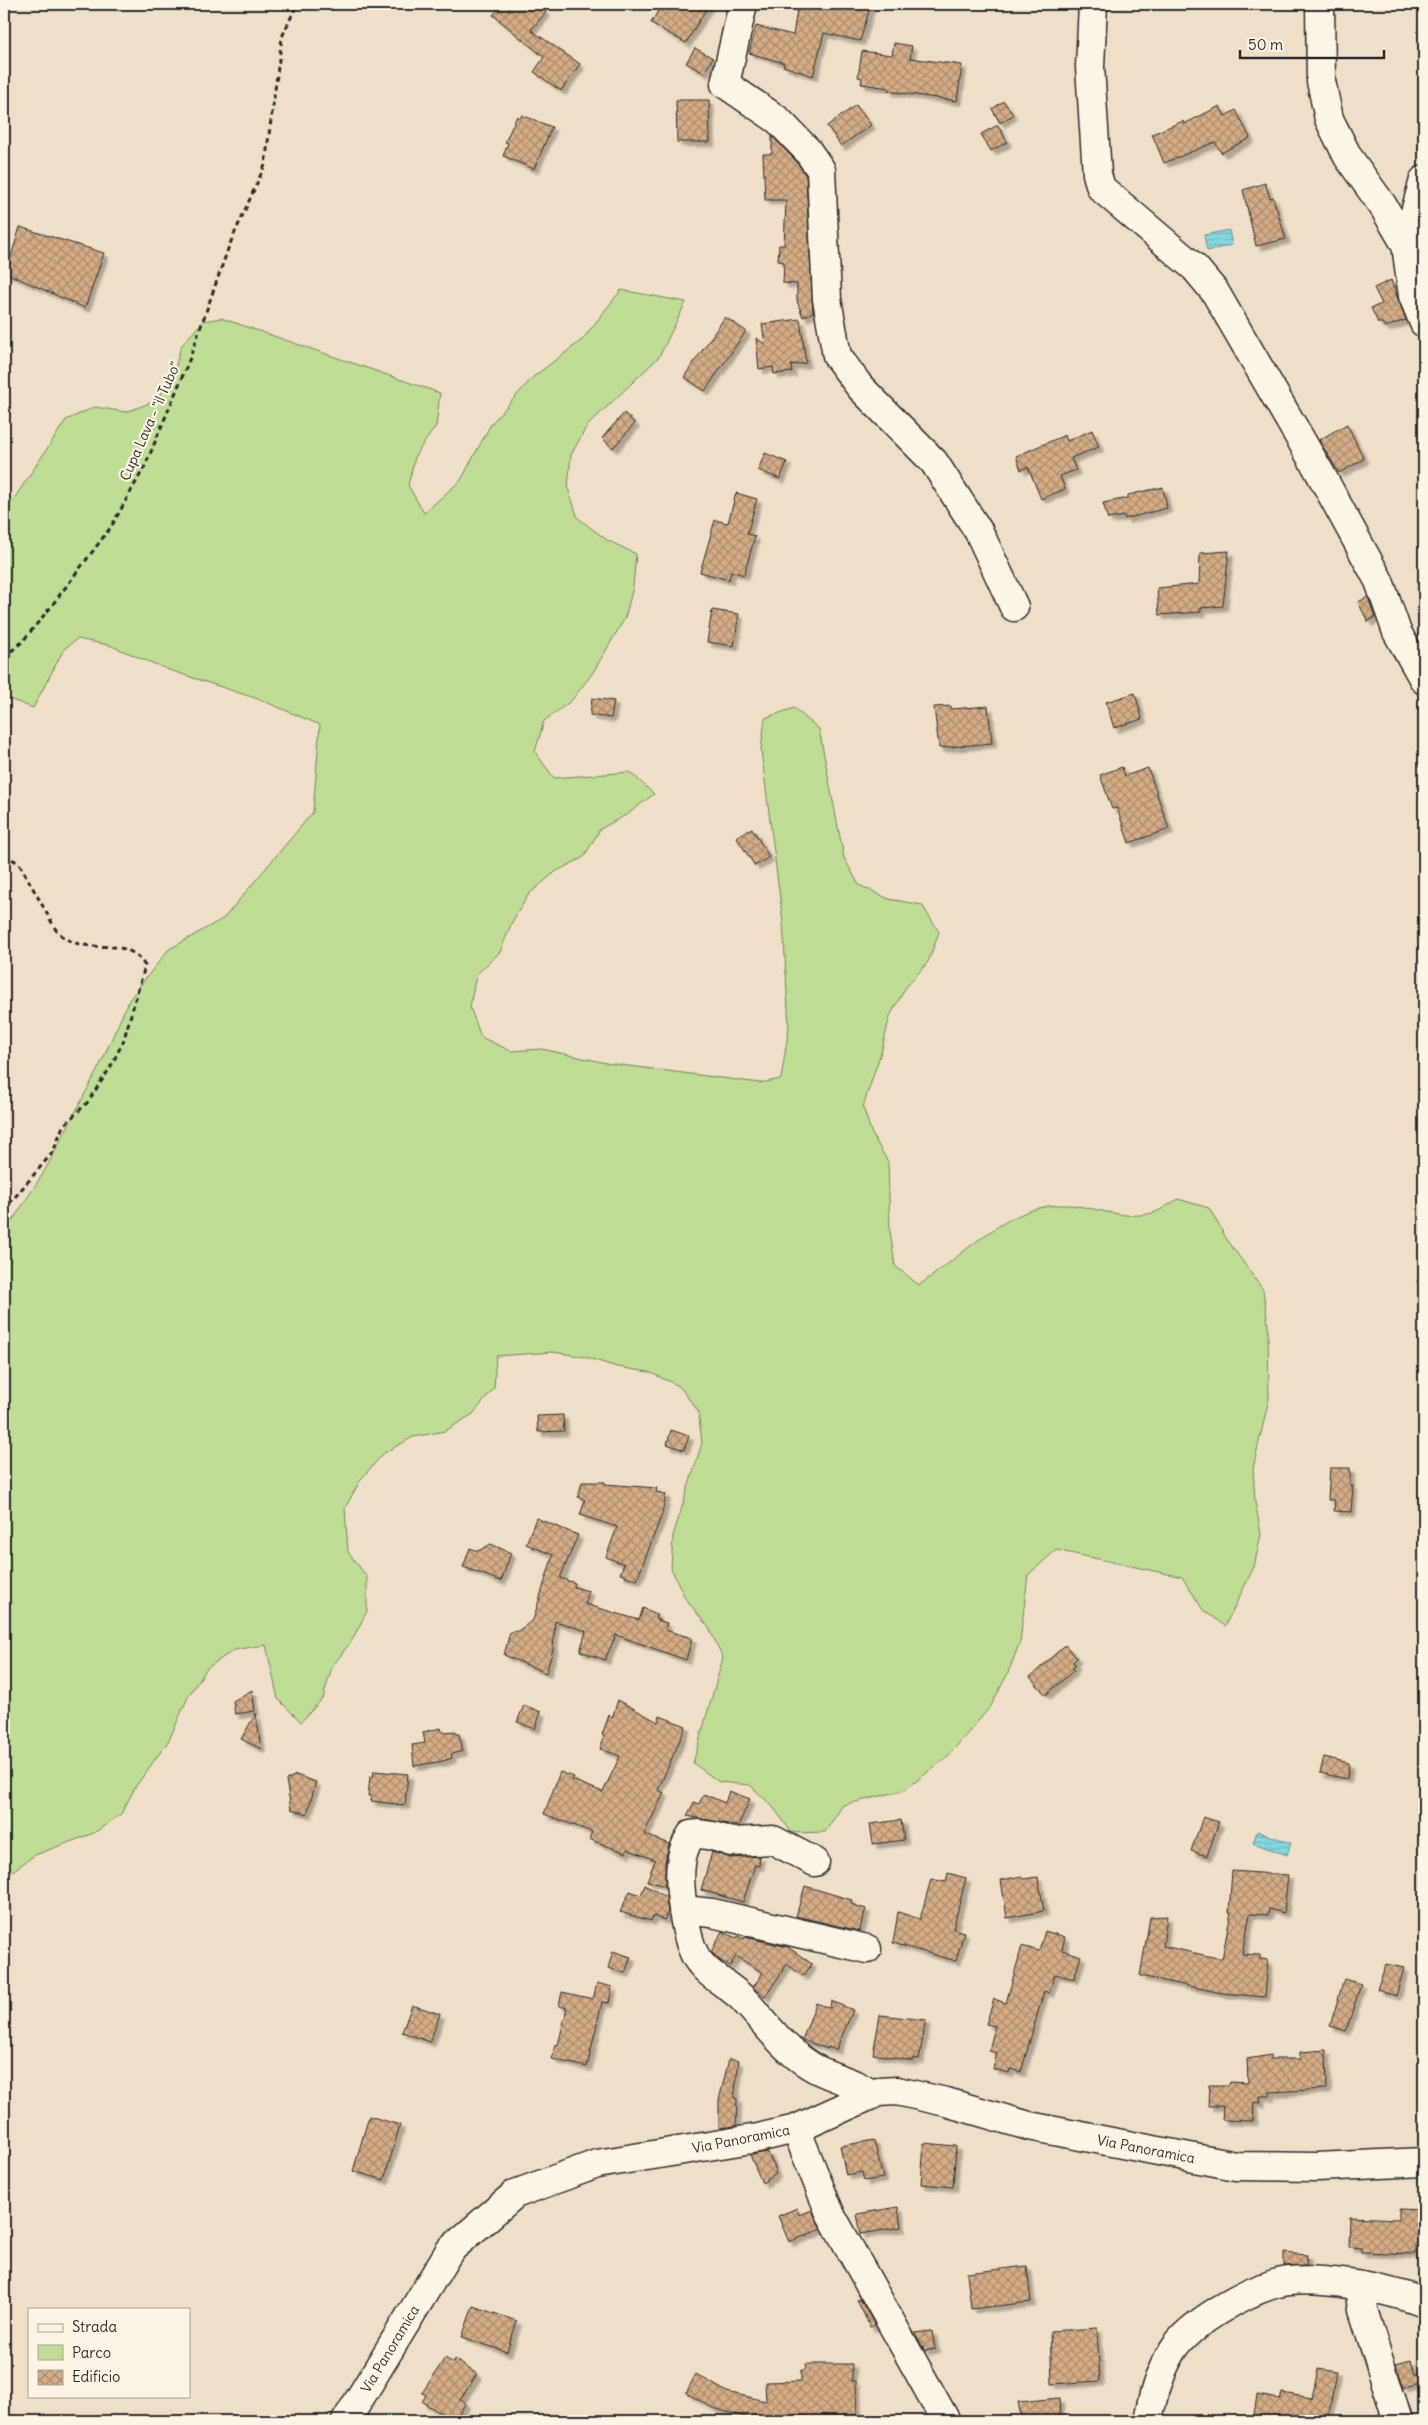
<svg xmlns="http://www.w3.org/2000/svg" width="1428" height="2425" font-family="Delius,sans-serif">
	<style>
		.green { fill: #bfdd95; stroke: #758460 }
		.water { fill: url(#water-rules); stroke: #619296 }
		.building { fill: url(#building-cross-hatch); stroke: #2b2b2b; filter: url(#shadow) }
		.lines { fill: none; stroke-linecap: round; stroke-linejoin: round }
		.minor-casing { stroke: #2b2b2b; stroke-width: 31 }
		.path { stroke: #2b2b2b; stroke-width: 3; stroke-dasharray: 5 4; stroke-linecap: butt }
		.minor { stroke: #fcf5e5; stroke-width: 28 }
		.labels { text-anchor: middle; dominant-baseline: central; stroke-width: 4.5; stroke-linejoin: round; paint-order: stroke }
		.street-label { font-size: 14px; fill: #2b2b2b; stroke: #fcf5e5 }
	</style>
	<defs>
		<pattern id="water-rules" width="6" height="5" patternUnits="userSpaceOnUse" patternTransform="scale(1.25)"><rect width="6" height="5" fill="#85d6dd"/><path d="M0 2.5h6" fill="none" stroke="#73b8be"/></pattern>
		<pattern id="building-cross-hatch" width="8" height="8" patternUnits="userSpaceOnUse" patternTransform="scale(1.25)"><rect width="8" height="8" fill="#d4ac86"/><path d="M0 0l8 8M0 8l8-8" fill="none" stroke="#ac8c6e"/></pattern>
		<filter id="shadow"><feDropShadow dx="4.5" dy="4.5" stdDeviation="1" flood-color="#0004"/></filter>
	</defs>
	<rect width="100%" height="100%" fill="#f0dfc8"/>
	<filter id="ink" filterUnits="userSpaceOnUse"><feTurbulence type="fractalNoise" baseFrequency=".02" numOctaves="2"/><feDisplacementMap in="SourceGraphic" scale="10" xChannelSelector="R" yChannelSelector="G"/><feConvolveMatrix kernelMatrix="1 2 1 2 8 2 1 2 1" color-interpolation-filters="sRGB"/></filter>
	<g filter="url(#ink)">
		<path class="green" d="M621 290 686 302 659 357 587 426 571 455 568 488 578 518 607 540 636 554 633 587 625 618 592 674 571 701 544 721 535 752 554 778 630 772 654 794 628 814 600 829 584 857 555 872 529 894 512 922 500 952 476 975 470 1007 481 1037 511 1051 542 1049 606 1063 760 1083 781 1079 789 1027 783 922 761 750 765 718 794 708 819 729 844 858 859 885 889 899 922 905 939 932 928 962 906 987 890 1016 882 1049 863 1107 872 1134 888 1162 890 1231 895 1266 919 1285C962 1257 1003 1209 1057 1205 1088 1203 1116 1220 1148 1214 1158 1213 1169 1204 1178 1199L1209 1208 1226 1238 1263 1290 1268 1324 1269 1399 1253 1468 1255 1501 1261 1534 1254 1567 1225 1626 1203 1610 1182 1577 1056 1550 1028 1575 1020 1642 1008 1673 991 1706 948 1756 905 1790 843 1805 825 1832 792 1833 773 1807 750 1785 719 1782 693 1763 723 1658 709 1628 685 1598 671 1568 673 1536 702 1443 698 1411 679 1386 649 1372 617 1367 585 1357 553 1352 496 1356 494 1388 473 1414 445 1431 413 1437 384 1453 361 1479 345 1508 348 1552 367 1577V1611L352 1640 332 1667 323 1698 301 1722 278 1699 266 1645 234 1650 207 1668 189 1695 169 1740 136 1786 121 1814 94 1833 35 1855 4 1877V1234L44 1172 101 1063 129 1000 168 950 224 918 313 812 320 725 261 700 169 670 109 645 77 639 64 649 33 708 4 697V514L66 420 95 407 126 412 155 401 173 377 181 346 203 321 221 318 440 393 436 426 416 454 408 485 424 513 461 480 491 424 533 377 582 340Z"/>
		<path class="water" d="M1229 230 1232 245 1207 251 1204 235Z
			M1257 1831 1291 1843 1287 1855 1253 1843Z"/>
		<path class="building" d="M502 4H536L546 12 531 30 580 64 561 91 534 72 544 57 493 15Z
			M662 4H709L686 43 651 23Z
			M798 4H871L860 41 824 33 813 76 783 66 784 63 749 53 756 26 793 35Z
			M894 43 912 46 910 58 962 65 957 101 888 91 889 88 861 84 862 78 858 77 862 51 892 55Z
			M695 48 713 58 704 73 686 63Z
			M676 100H709L710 142H677Z
			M1004 101 1013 115 1000 123 992 109Z
			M856 105 871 125 841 146 827 126Z
			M1220 106 1225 116 1236 110 1250 138 1221 153 1215 142 1164 163 1152 134 1183 121 1184 124Z
			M522 115 552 127 534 169 503 156 508 143 505 142 517 116 520 118Z
			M998 125 1007 142 991 151 981 134Z
			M772 136 795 160 806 175 813 312 803 317 797 301V284L783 283 784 262 778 261 779 245H784L786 200H765L763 154H772Z
			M1265 183 1270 198 1273 197 1286 239 1256 246 1243 190Z
			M20 227 104 253 85 308 6 273Z
			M1391 280 1406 320 1385 327 1382 323H1378L1371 308 1382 304 1374 288Z
			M725 317 746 331 705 391 684 377Z
			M800 319 806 363 791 365 792 372 774 374 773 367 759 369 756 338 765 344 762 324Z
			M624 413 635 423 613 448 602 438Z
			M1347 424 1364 459 1339 473 1319 440Z
			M1092 430 1099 447 1071 458 1076 470 1060 476 1065 489 1041 499 1028 467 1021 470 1016 456 1065 435 1067 441Z
			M765 453 787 462 780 479 758 470Z
			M1163 487 1167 508 1125 519 1124 516 1108 519 1103 503 1128 498V495Z
			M736 493 757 499 747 534 755 536 744 575 731 571 729 580 700 572 715 520 728 523Z
			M1229 551 1223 606 1201 608V612L1159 615 1157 588 1199 584 1200 553Z
			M1368 597 1375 617 1368 622 1358 602Z
			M712 610 739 614 734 646 707 642Z
			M1135 693 1142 719 1114 728 1106 702Z
			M592 698 614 701 611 718 590 715Z
			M951 706V709L988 706 992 743 939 748 934 707Z
			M1122 767 1125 776 1148 768 1169 829 1129 843 1117 808 1112 809 1100 775Z
			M752 828 769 857 755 866 736 837Z
			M563 1415 564 1431 538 1432 537 1416Z
			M671 1430 689 1436 684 1450 667 1444Z
			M1330 1468H1350V1486H1353L1351 1512 1334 1511 1335 1500H1328Z
			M582 1482H605V1484L657 1488 656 1492 666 1494 662 1514 637 1580 620 1574 624 1564 606 1557 617 1527 580 1515 585 1500 578 1497Z
			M536 1518 578 1535 560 1578 575 1583 574 1587 589 1591 585 1604 639 1620 643 1608 657 1614 655 1619 667 1623 665 1630 692 1638 686 1660 616 1635 605 1660 580 1651 586 1631 555 1621 553 1650 546 1673 504 1655 510 1632 518 1631 533 1620 553 1555 526 1544Z
			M491 1544 511 1553 501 1581 463 1567 470 1548 478 1551Z
			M1065 1645 1077 1658 1073 1662 1076 1665 1072 1669 1074 1670 1046 1695 1030 1677Z
			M252 1690 255 1711 235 1714 233 1701Z
			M618 1700 658 1722 660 1716 686 1726 658 1790 664 1793 644 1834 669 1844 665 1862V1886L647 1881 655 1860 627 1849 626 1853 589 1839 592 1832 544 1814 560 1772 574 1777 572 1780 603 1792 620 1756 600 1749 604 1737 602 1735 609 1715 612 1718Z
			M524 1705 541 1712 535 1729 517 1722Z
			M256 1713 261 1749 241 1739Z
			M441 1728 442 1732 456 1731V1734H459L463 1751 451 1754 452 1758 443 1761 414 1766 412 1745 425 1743 423 1732Z
			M1324 1757 1349 1763 1347 1779 1320 1773Z
			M374 1771 408 1774 405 1805 371 1801V1796H368L370 1777H373Z
			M296 1775 316 1782 307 1814 291 1809 286 1780Z
			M729 1791 750 1799 738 1826 687 1816 694 1802 699 1804 704 1794 725 1803Z
			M1203 1817 1219 1822 1207 1856 1191 1851Z
			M901 1820 904 1840 873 1844 870 1824Z
			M712 1852 731 1858 760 1856 759 1866 755 1865 743 1902 701 1890Z
			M1232 1871 1288 1875 1284 1913 1269 1909 1268 1915 1250 1914 1242 1954 1260 1955V1959L1268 1960 1265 1997 1222 1993 1140 1976 1150 1917 1167 1916 1163 1946 1222 1959 1231 1912H1229Z
			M948 1873 966 1878 953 1929 964 1932 956 1961 893 1943 898 1912 920 1919 931 1879 946 1882Z
			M1022 1876 1023 1879 1038 1877 1044 1911 1007 1918 1001 1880Z
			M645 1885 666 1897 668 1912 664 1920 653 1916 651 1921 620 1912 630 1891 641 1895Z
			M805 1886 852 1900 851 1904 866 1909 859 1931 796 1916Z
			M722 1931 736 1938 738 1936 744 1939 745 1937 788 1947 812 1964 803 1976 787 1964 765 1997 753 1987 763 1973 736 1956 730 1966 719 1960 711 1952Z
			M1045 1931 1065 1937 1062 1950 1081 1956 1074 1979 1055 1974 1049 1993 1044 1991 1021 2072 1010 2069 1009 2073 993 2069 997 2053 989 2051 995 2026 986 2024 994 1999 1006 2003 1022 1946 1039 1951Z
			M613 1951 631 1957 625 1973 608 1968Z
			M1386 1964 1404 1968 1396 1996 1377 1989Z
			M1344 1979 1361 1984 1346 2031 1330 2026Z
			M597 1983 612 1987 609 2003 602 2002 587 2067 552 2059 555 2044 558 2045 567 2008 559 2006 562 1992 593 1999Z
			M831 2001 853 2010 836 2050 828 2047V2049L802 2040 816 2003 830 2008Z
			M412 2005 440 2014 430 2042 402 2032Z
			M880 2015 926 2020 919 2059 913 2058V2061L873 2054Z
			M1326 2050 1327 2089 1270 2092V2096H1260L1261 2103 1254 2102 1253 2121 1222 2120 1223 2106H1208L1209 2085H1229L1230 2082 1248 2083 1247 2059 1271 2055V2059H1300V2052Z
			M729 2059 739 2061 734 2098 737 2099 736 2126 719 2128V2100Z
			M369 2116 400 2125 384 2180 353 2171Z
			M874 2140 883 2178 864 2181 862 2172 846 2175 840 2146Z
			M924 2143 956 2146 953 2187 921 2184Z
			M768 2152 776 2174 762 2183 750 2155Z
			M898 2207 901 2227 861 2234 857 2214Z
			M797 2208 799 2215 812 2210 821 2229 789 2242 778 2216Z
			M1399 2209 1424 2210V2246H1416V2254L1361 2252V2248L1349 2247 1350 2217 1399 2219Z
			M1284 2253 1307 2255 1306 2265 1284 2266Z
			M1027 2266 1031 2302 971 2309 967 2273Z
			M860 2299 875 2325 870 2327 857 2300Z
			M473 2306 517 2321 507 2352 462 2337Z
			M1097 2328 1100 2381 1052 2384 1050 2331Z
			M932 2331 935 2349 925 2351 915 2333Z
			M445 2358 453 2363 454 2359 477 2374 460 2400 466 2403 454 2421 422 2402 426 2395 422 2393Z
			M1411 2360 1415 2375H1424V2383L1404 2388 1396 2364Z
			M806 2364H852V2381H856L857 2415H844L845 2419 787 2416 749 2418 713 2408 686 2393 696 2374 727 2392 766 2401 765 2382 801 2381V2370H805Z
			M1318 2369 1336 2372 1328 2421H1253L1257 2395 1280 2399 1282 2393 1312 2398Z
			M1059 2398 1060 2419 1022 2421 1018 2402Z"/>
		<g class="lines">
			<defs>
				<path id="minor" d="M743 4 725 84 778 120 807 150 821 170 827 299 837 356 860 387 934 462 979 532 1014 607
					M1093 4 1090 67 1097 174 1101 188 1195 268 1215 292 1319 471 1379 581 1397 632 1424 680
					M1320 4 1321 81 1329 119 1348 157 1383 206 1406 245 1413 296 1424 323
					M1406 245 1424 180
					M815 1862 773 1840 731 1842 713 1836 699 1834 691 1835C685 1845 682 1853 681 1864 678 1885 685 1942 698 1960 708 1975 727 1984 741 1997 764 2020 782 2049 811 2066 830 2078 853 2080 872 2095
					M684 1910 712 1913 867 1949
					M796 2129 830 2213 946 2421
					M1360 2286 1363 2310 1398 2421
					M346 2421 450 2250 515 2194 597 2164 758 2138 796 2129 878 2092 897 2091 946 2102 1029 2126 1236 2166 1316 2167 1424 2162
					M1148 2421C1152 2397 1160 2371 1173 2350 1190 2323 1244 2293 1274 2284 1311 2273 1389 2289 1424 2303"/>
			</defs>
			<use href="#minor" class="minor-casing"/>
			<path class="path" d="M4 657 22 642 50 608 111 527 145 466 188 363 229 246 265 165 282 37 297 4
				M4 855 19 863 56 930C85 962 124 930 145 966L123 1042 110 1068 87 1103 63 1126 53 1152 4 1210"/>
			<use href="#minor" class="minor"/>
		</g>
	</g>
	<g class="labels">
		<g class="street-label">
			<text transform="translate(150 421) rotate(-66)">Cupa Lava - "il Tubo"</text>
			<text transform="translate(741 2139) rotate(-11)">Via Panoramica</text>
			<text transform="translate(1146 2149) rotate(11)">Via Panoramica</text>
			<text transform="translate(390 2349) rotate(-59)">Via Panoramica</text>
		</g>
	</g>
	<rect width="1428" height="2425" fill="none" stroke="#fcf5e5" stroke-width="20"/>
	<rect x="10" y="10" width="1408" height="2405" fill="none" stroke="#2b2b2b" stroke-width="2" filter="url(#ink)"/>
	<rect x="28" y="2308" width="162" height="90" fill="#fcf5e5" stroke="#a8a49b"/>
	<rect x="38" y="2324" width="25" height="8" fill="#fcf5e5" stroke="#a8a49b"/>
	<text x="72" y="2332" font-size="15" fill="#2b2b2b">Strada</text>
	<rect x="38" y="2345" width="25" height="15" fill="#bfdd95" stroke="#a8a49b"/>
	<text x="72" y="2358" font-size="15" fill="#2b2b2b">Parco</text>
	<rect x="38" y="2370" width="25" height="15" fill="url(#building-cross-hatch)" stroke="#a8a49b"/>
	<text x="72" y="2382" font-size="15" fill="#2b2b2b">Edificio</text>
	<path d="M1240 50v8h144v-8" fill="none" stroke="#2b2b2b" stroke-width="2.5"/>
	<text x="1248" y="50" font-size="15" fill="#2b2b2b" stroke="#fcf5e5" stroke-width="4" paint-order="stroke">50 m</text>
</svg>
